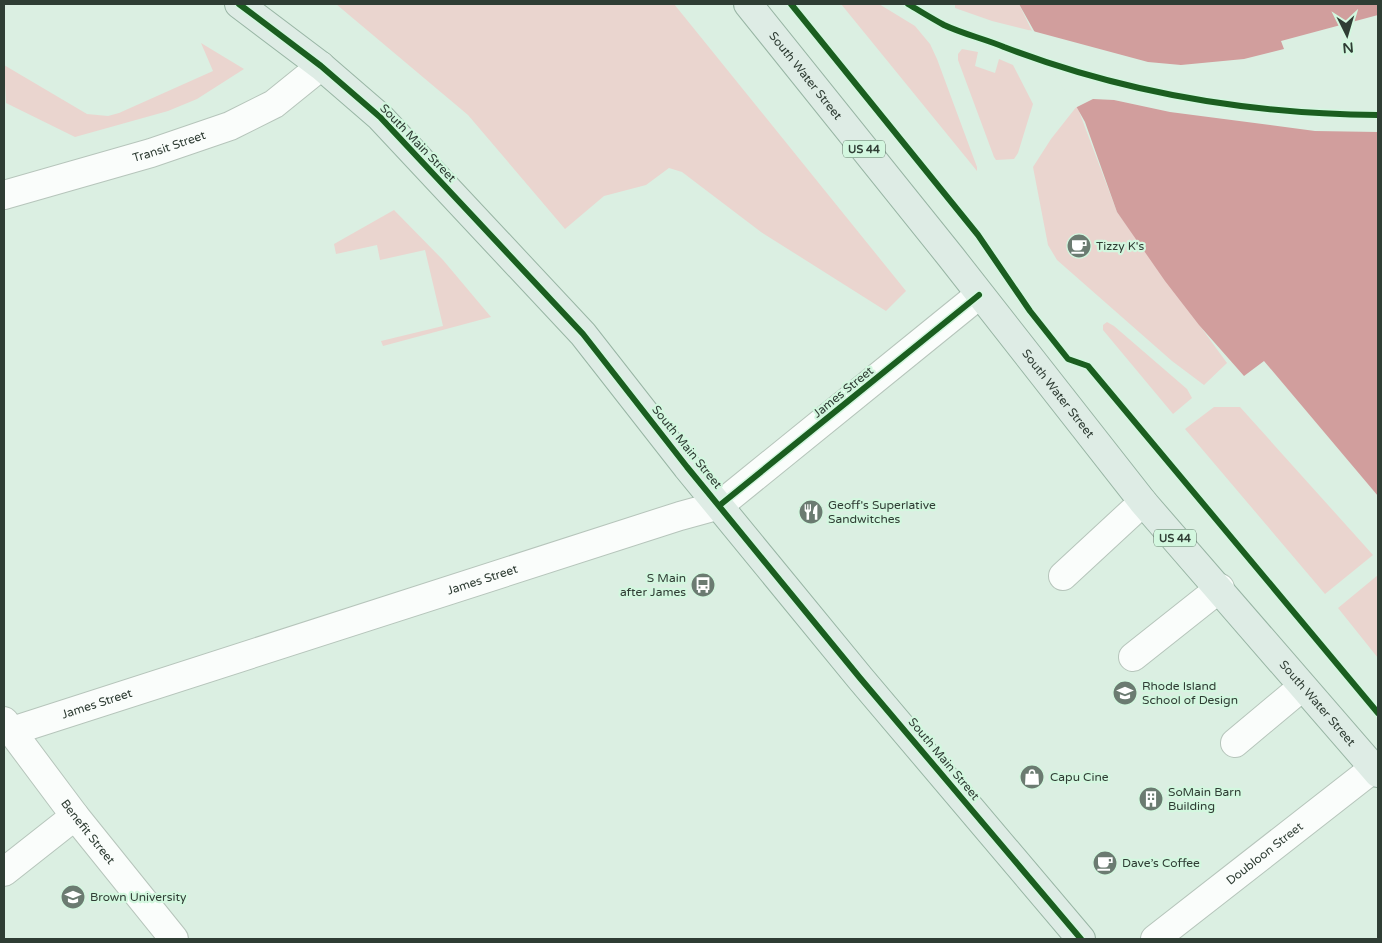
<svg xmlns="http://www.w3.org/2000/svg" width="1382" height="943" font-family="'Varela Round',sans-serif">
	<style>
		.green { fill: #ead5cf }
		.water { fill: #d19e9d }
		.pier { fill: #dbefe2 }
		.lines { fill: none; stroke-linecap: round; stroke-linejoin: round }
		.minor-casing { stroke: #b6c5bb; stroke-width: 30 }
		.major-casing { stroke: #98b5a4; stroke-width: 30 }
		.minor { stroke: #fafdfb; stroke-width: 28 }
		.major { stroke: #deece5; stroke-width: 28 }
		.cycleway-casing { stroke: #d3f7df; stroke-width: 9 }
		.cycleway { stroke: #1b5e20; stroke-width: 6 }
		.labels { text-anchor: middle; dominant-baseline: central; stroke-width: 4.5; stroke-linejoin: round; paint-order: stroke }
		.shield { fill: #d3f7df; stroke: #607567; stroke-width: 1 }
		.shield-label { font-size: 11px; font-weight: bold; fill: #2f3d34 }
		.street-label { font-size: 12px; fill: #2f3d34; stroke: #d3f7df }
		.poi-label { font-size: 12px; fill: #2f3d34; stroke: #d3f7df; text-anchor: start }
	</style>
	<rect width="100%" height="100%" fill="#dbefe2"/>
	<path class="green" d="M336 4H674L906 291 886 311 761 232 682 172 669 168 646 185 604 196 565 229 468 115Z
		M841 4H879L915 26 930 44 937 59 977 167V171Z
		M955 4H1019L1032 31 992 21 955 8Z
		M201 43 244 69 197 99 168 111 75 137 6 103 4 65 87 114 108 116 119 113 213 71Z
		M962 49 978 52 975 66 995 73 999 59 1013 65 1033 104 1018 153 1014 159 996 160 994 157 958 60V54Z
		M1077 106 1117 212 1227 363 1204 385 1172 361 1057 260 1048 245 1033 167 1051 139Z
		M394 210 443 260 491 317 383 346 381 341 443 326 425 250 380 260 377 245 336 254 334 244Z
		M1107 322 1114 326 1187 389 1192 398 1173 414 1103 330V325Z
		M1214 407H1240L1373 555 1325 594 1185 429Z
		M1378 575V658L1338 608Z"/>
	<path class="water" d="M1019 4H1378V496L1264 361 1244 376 1199 325 1165 281 1117 212 1085 122Z"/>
	<path class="pier" d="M1378 15V132L1315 131 1170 112 1114 100 1093 99 1075 108 1029 30 1148 62 1181 65 1244 59 1284 49 1281 41Z"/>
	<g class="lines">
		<defs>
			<g id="minor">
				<path id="s1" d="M4 195 151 153 230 126 274 104 321 66"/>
				<path d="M1063 576 1143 502"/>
				<path d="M1133 657 1220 588"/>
				<path id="s2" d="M4 721 75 816 174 939"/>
				<path id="s3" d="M12 731 680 516 720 505 979 295"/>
				<path d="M1235 743 1302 687"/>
				<path d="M4 872 75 816"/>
				<path id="s4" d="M1155 939 1374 768"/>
			</g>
			<g id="major">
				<path d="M239 4 321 66 380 117 583 334 687 467 860 678 1081 939"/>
				<path id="s5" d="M748 4 951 257 1143 502 1378 773"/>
			</g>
		</defs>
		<use href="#minor" class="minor-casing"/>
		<use href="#major" class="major-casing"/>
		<use href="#minor" class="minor"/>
		<use href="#major" class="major"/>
		<defs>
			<path id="cycleway" d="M239 4 321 66 380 117 583 334 687 467 860 678 1081 939
				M791 4 978 235 1030 311 1068 359 1088 366 1378 713
				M908 4C920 11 931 18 944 25 963 34 985 39 1004 47 1124 93 1250 114 1378 115
				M720 505 979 295"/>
		</defs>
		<use href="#cycleway" class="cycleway-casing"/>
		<use href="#cycleway" class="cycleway"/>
	</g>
	<defs>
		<symbol id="cafe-disc" viewBox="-11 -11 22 22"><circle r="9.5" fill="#6b7b71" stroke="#d3f7df"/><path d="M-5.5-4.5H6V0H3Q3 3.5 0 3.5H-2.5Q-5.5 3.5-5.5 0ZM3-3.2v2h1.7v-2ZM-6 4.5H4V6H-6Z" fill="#fff"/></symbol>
		<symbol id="restaurant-disc" viewBox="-11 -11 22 22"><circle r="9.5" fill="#6b7b71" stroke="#d3f7df"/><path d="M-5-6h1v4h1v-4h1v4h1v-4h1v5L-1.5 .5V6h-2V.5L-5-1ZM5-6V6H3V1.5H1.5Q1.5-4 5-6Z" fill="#fff"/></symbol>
		<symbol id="bus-disc" viewBox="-11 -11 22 22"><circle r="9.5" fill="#6b7b71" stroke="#d3f7df"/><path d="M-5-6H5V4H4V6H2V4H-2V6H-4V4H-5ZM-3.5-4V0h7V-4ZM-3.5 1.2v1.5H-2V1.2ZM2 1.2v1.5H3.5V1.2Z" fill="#fff"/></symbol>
		<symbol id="university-disc" viewBox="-11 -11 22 22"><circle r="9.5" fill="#6b7b71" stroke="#d3f7df"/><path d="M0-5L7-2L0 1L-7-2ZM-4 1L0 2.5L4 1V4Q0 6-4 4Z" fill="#fff"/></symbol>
		<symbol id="shop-disc" viewBox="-11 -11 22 22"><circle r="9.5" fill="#6b7b71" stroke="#d3f7df"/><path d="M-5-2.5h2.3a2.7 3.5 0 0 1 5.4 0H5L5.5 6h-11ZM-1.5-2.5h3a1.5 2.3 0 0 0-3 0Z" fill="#fff"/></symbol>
		<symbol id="building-disc" viewBox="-11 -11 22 22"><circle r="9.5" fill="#6b7b71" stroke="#d3f7df"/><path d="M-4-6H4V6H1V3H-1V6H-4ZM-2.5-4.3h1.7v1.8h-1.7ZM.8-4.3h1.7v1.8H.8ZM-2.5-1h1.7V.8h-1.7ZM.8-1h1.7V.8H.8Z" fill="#fff"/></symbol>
	</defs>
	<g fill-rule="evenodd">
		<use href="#cafe-disc" x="1065" y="232" width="28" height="28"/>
		<use href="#restaurant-disc" x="797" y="498" width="28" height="28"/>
		<use href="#bus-disc" x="689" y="571" width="28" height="28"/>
		<use href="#university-disc" x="1111" y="679" width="28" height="28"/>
		<use href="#shop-disc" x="1018" y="763" width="28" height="28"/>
		<use href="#building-disc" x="1137" y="785" width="28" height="28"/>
		<use href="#cafe-disc" x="1091" y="849" width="28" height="28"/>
		<use href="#university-disc" x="59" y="883" width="28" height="28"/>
	</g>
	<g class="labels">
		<g class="shield">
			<rect x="843" y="140.5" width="42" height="17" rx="4"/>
			<rect x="1154" y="529.5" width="42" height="17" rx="4"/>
		</g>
		<g class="shield-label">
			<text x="864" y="149">US 44</text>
			<text x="1175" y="538">US 44</text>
		</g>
		<g class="street-label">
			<text stroke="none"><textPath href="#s5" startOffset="92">South Water Street</textPath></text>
			<text transform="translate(418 143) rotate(46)">South Main Street</text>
			<text stroke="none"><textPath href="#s1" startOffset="172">Transit Street</textPath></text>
			<text transform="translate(843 392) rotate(-39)">James Street</text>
			<text stroke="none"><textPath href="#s5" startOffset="498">South Water Street</textPath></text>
			<text transform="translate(687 447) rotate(51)">South Main Street</text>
			<text stroke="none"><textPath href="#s3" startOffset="494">James Street</textPath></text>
			<text stroke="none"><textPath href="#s3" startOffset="89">James Street</textPath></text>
			<text stroke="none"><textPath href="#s5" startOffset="902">South Water Street</textPath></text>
			<text transform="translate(944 759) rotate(50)">South Main Street</text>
			<text stroke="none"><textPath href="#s2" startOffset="139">Benefit Street</textPath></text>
			<text stroke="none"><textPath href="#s4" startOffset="139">Doubloon Street</textPath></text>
		</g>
		<g class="poi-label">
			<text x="1096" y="246">Tizzy K's</text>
			<text x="828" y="505">Geoff's Superlative<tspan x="828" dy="14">Sandwitches</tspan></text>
			<text x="686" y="578" text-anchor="end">S Main<tspan x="686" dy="14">after James</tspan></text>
			<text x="1142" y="686">Rhode Island<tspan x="1142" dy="14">School of Design</tspan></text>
			<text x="1050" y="777">Capu Cine</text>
			<text x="1168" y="792">SoMain Barn<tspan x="1168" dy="14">Building</tspan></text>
			<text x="1122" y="863">Dave’s Coffee</text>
			<text x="90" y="897">Brown University</text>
		</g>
	</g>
	<rect width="1382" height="943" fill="none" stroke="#2f3d34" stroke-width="10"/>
	<g transform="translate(1347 35) rotate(175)" stroke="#d3f7df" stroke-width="4" paint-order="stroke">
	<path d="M0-4L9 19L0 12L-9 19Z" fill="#2f3d34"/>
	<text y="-8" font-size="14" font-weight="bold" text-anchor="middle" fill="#2f3d34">N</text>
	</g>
</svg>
